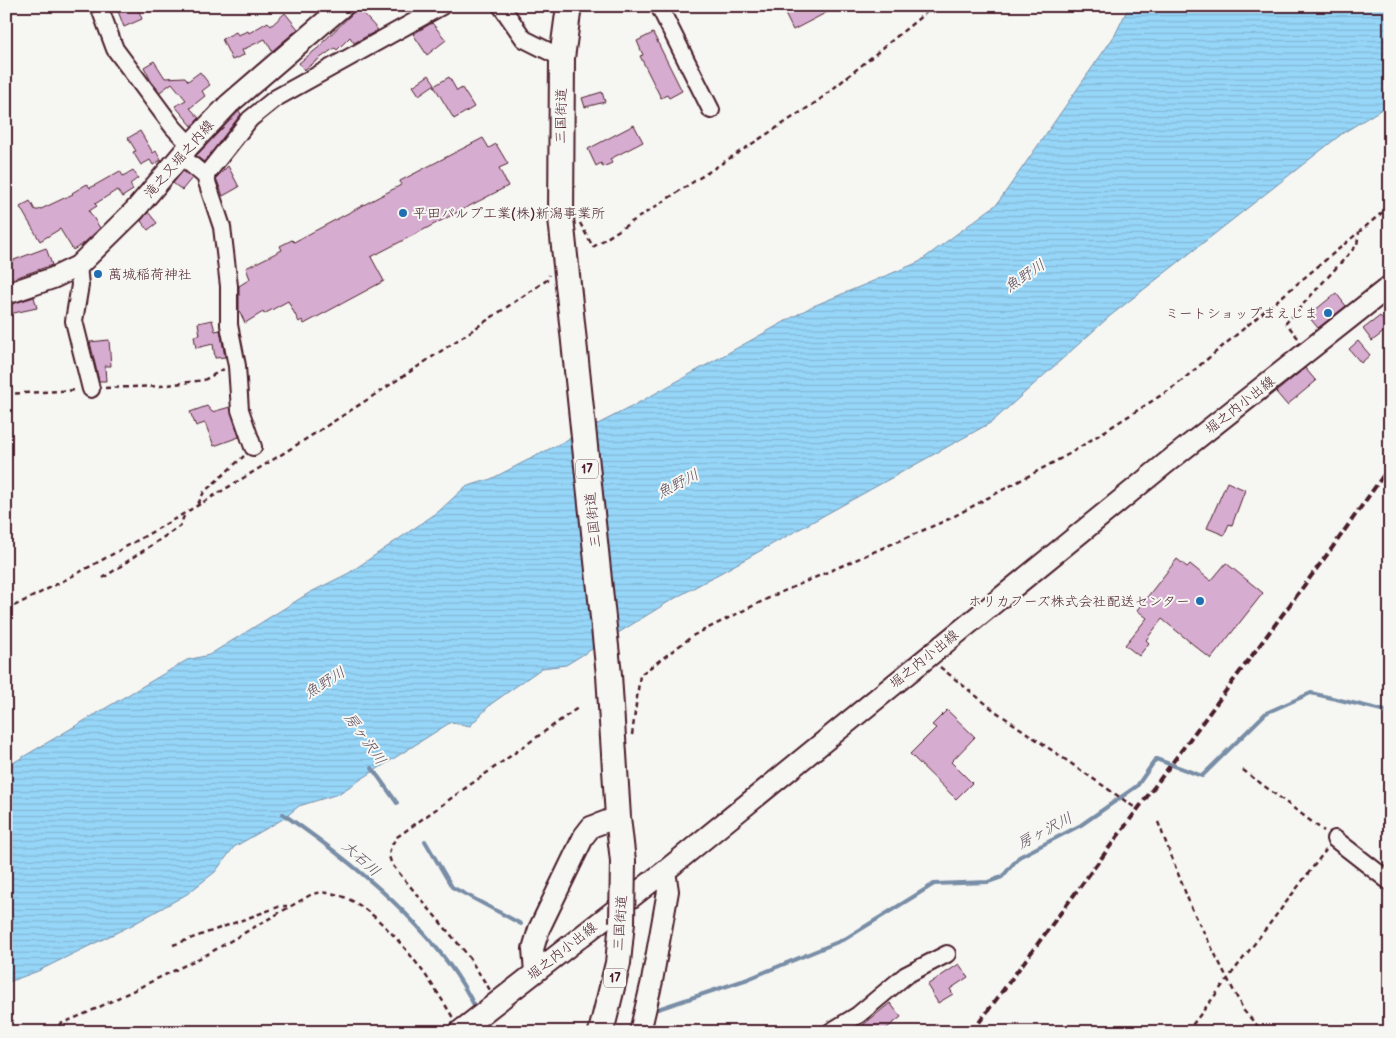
<svg xmlns="http://www.w3.org/2000/svg" width="1396" height="1038" font-family="'Balsamiq Sans','Klee One',sans-serif">
	<style>
		.water { fill: url(#water-rules); stroke: #788da6 }
		.lines { fill: none; stroke-linecap: round; stroke-linejoin: round }
		.stream { stroke: #788da6; stroke-width: 4 }
		.building { fill: #d7acd1; stroke: #4a1f2b }
		.minor-casing { stroke: #4a1f2b; stroke-width: 20 }
		.major-casing { stroke: #4a1f2b; stroke-width: 24 }
		.highway-casing { stroke: #4a1f2b; stroke-width: 28 }
		.path { stroke: #4a1f2b; stroke-width: 2.5; stroke-dasharray: 5 4; stroke-linecap: butt }
		.minor { stroke: #f6f6f2; stroke-width: 16 }
		.major { stroke: #f6f6f2; stroke-width: 20 }
		.highway { stroke: #f6f6f2; stroke-width: 24 }
		.rail { stroke: #4a1f2b; stroke-width: 4; stroke-dasharray: 8 4; stroke-linecap: butt }
		.highway-bridge-casing { stroke: #4a1f2b; stroke-width: 28; stroke-linecap: butt }
		.highway-bridge { stroke: #f6f6f2; stroke-width: 24 }
		.poi-dot { fill: #1f6fb2; stroke: #f6f6f2; stroke-width: 2 }
		.labels { text-anchor: middle; dominant-baseline: central; stroke-width: 4; stroke-linejoin: round; paint-order: stroke }
		.shield { fill: #f6f6f2; stroke: #7e6067; stroke-width: 1 }
		.shield-label { font-size: 12px; font-weight: bold; fill: #4a1f2b }
		.street-label { font-size: 14px; fill: #4a1f2b; stroke: #f6f6f2 }
		.poi-label { font-size: 14px; fill: #4a1f2b; stroke: #f6f6f2; text-anchor: start }
		.water-label { font-size: 15px; font-style: italic; fill: #5d4d5e; stroke: #f6f6f2 }
	</style>
	<defs>
		<pattern id="water-rules" width="6" height="5" patternUnits="userSpaceOnUse" patternTransform="scale(1.25)"><rect width="6" height="5" fill="#96d6f8"/><path d="M0 2.5h6" fill="none" stroke="#83b7d5"/></pattern>
	</defs>
	<rect width="100%" height="100%" fill="#f6f6f2"/>
	<filter id="ink" filterUnits="userSpaceOnUse"><feTurbulence type="fractalNoise" baseFrequency=".02" numOctaves="2"/><feDisplacementMap in="SourceGraphic" scale="10" xChannelSelector="R" yChannelSelector="G"/><feConvolveMatrix kernelMatrix="1 2 1 2 8 2 1 2 1" color-interpolation-filters="sRGB"/></filter>
	<g filter="url(#ink)">
		<path class="water" d="M1129 6H1390V104L1343 133 1110 316 992 422 670 601 566 665 542 668 491 704 470 726 451 722 338 794 299 806 283 819 234 847 215 872 187 894 132 925 38 971 6 983V767L187 660 209 655 309 593 349 573 438 512 465 487 491 479 629 408 811 307 919 262 997 204 1115 35Z"/>
		<g class="lines">
			<path class="stream" d="M372 768 397 803
				M283 814C353 862 439 931 476 1009
				M425 841 452 887 521 924
				M658 1009 748 979 845 939 934 884 988 882 1002 877 1019 857 1081 825 1137 786 1156 759 1202 776 1266 713 1311 693 1390 712
				M483 1023 486 1032"/>
		</g>
		<path class="building" d="M116 6H137L142 19 124 27Z
			M781 6H839L793 30Z
			M358 8 378 30 354 43 350 37 337 50 335 48 330 51 304 70 299 63 323 44 322 43Z
			M285 13 298 29 272 51 265 39 242 50 244 55 232 60 222 39 236 32 238 35 248 31 249 33 268 22 271 26Z
			M432 23 446 40 427 55 413 34Z
			M653 33 682 91 669 98 667 95 661 98 640 56 643 55 637 41Z
			M154 61 165 78 185 77 188 81 200 72 210 85 202 91 205 96 190 108 199 118 192 126 175 106 186 100 172 83 160 92 151 81 144 67Z
			M429 75 435 84 419 95 413 86Z
			M449 77 457 91 462 88 474 107 454 119 434 86Z
			M602 92 605 102 585 107 582 98Z
			M239 111 241 114 204 162 196 156Z
			M634 125 643 142 610 159 612 163 603 167 601 163 596 166 588 149Z
			M140 131 153 153 156 151 161 160 153 165 150 160 141 165 133 152 136 151 128 138Z
			M483 138 489 148 496 144 508 164 499 168 508 186 371 257 384 281 304 324 302 320 299 322 288 301 264 314 263 312 245 323 239 310V286L250 279 246 268 282 250 280 246 292 240 294 242 401 185 400 181Z
			M228 166 239 187 223 196 216 178Z
			M133 170 138 178 130 184 133 190 122 197 117 190 95 204 97 206 89 211 100 228 83 244 73 250 60 229 40 241 20 207 30 201 35 210H39L73 194 72 193 87 184 90 188 120 171 123 176Z
			M183 171 192 178 182 190 173 183Z
			M148 212 157 223 148 230 141 221Z
			M46 248 52 265 6 281V263Z
			M1336 293 1346 306 1318 328 1308 316Z
			M34 297 37 308 9 314 6 306Z
			M1380 316 1389 328 1372 341 1363 329Z
			M212 320 215 331 220 330 225 357 215 358 213 344 196 348 194 336 200 335 198 323Z
			M109 340 111 366H105L106 381H99L90 342Z
			M1358 341 1370 355 1361 363 1349 349Z
			M1305 368 1316 381 1287 405 1276 392Z
			M207 406 212 412 230 407 239 437 214 446 205 423 196 426 190 412Z
			M1227 482 1245 490 1232 525 1229 524 1224 535 1207 528Z
			M1177 559 1187 567 1190 564 1211 581 1226 563 1263 593 1211 659 1162 619 1146 640 1149 643 1139 656 1125 645 1147 618 1137 610Z
			M947 710 975 737 951 762 972 783 956 799 910 754 936 728 932 725Z
			M959 964 968 977 950 989 953 994 938 1003 927 985Z
			M890 1003 901 1017 882 1032H868L863 1025Z"/>
		<g class="lines">
			<defs>
				<path id="minor" d="M99 6 115 49 173 127 190 145
					M501 6 524 39 562 58
					M659 6 711 110
					M181 156 205 176 222 227 229 286V325L237 366 240 410 253 447
					M205 176 250 119 276 98 442 6
					M78 266 80 285 74 321 91 389
					M1335 839 1390 882
					M830 1032 858 1015 906 975 947 954"/>
				<path id="major" d="M6 294 53 278 78 266 135 210 190 145 229 104 343 6
					M535 972 533 949 539 929 584 836 591 827 618 817
					M459 1032 665 871 1165 464 1390 286
					M640 1032 652 981 668 891 665 871 674 864"/>
				<path id="highway" d="M569 6 562 58 561 218 609 675 618 817 623 861
					M601 1032 618 963 622 922"/>
			</defs>
			<use href="#minor" class="minor-casing"/>
			<use href="#major" class="major-casing"/>
			<use href="#highway" class="highway-casing"/>
			<path class="path" d="M580 223 593 247 818 101 934 6
				M1298 338 1286 323 1357 245 1359 232
				M105 388 161 386 204 380 224 369
				M6 394 77 390
				M198 504 204 492 244 456
				M103 578 180 526 184 516
				M6 610C196 516 372 398 547 280L549 275
				M940 667 995 711 1134 807
				M632 735 640 675 694 635 775 595 949 519 1069 454 1174 387 1390 206
				M1243 770 1324 831
				M1158 822 1191 907 1244 1011 1263 1032
				M173 945 281 906H287
				M490 990 466 953 394 867C386 856 389 848 397 837L579 707
				M42 1032 89 1012 206 955 312 894C317 893 322 892 327 893 374 895 432 981 453 1018
				M1187 1032 1326 850"/>
			<use href="#minor" class="minor"/>
			<use href="#major" class="major"/>
			<use href="#highway" class="highway"/>
			<path class="rail" d="M972 1032 1332 548 1390 466"/>
			<defs>
				<path id="highway-bridge" d="M622 922 623 861"/>
			</defs>
			<use href="#highway-bridge" class="highway-bridge-casing"/>
			<use href="#highway-bridge" class="highway-bridge"/>
		</g>
	</g>
	<g class="poi-dot">
		<circle cx="403" cy="213" r="5"/>
		<circle cx="98" cy="274" r="5"/>
		<circle cx="1328" cy="313" r="5"/>
		<circle cx="1200" cy="601" r="5"/>
	</g>
	<g class="labels">
		<g class="shield">
			<rect x="576" y="459.5" width="22" height="19" rx="4"/>
			<rect x="604" y="968.5" width="22" height="19" rx="4"/>
		</g>
		<g class="shield-label">
			<text x="587" y="469">17</text>
			<text x="615" y="978">17</text>
		</g>
		<g class="street-label">
			<text transform="translate(561 116) rotate(-89)">三国街道</text>
			<text transform="translate(179 159) rotate(-49)">滝之又堀之内線</text>
			<text transform="translate(1240 405) rotate(-38)">堀之内小出線</text>
			<text transform="translate(593 520) rotate(-96)">三国街道</text>
			<text transform="translate(924 659) rotate(-39)">堀之内小出線</text>
			<text transform="translate(620 923) rotate(-86)">三国街道</text>
			<text transform="translate(562 951) rotate(-38)">堀之内小出線</text>
		</g>
		<g class="poi-label">
			<text x="413" y="213">平田パルプ工業(株)新潟事業所</text>
			<text x="108" y="274">萬城稲荷神社</text>
			<text x="1318" y="313" text-anchor="end">ミートショップまえじま</text>
			<text x="1190" y="601" text-anchor="end">ホリカフーズ株式会社配送センター</text>
		</g>
		<g class="water-label">
			<text transform="translate(1025 276) rotate(-34)">魚野川</text>
			<text transform="translate(678 484) rotate(-27)">魚野川</text>
			<text transform="translate(325 683) rotate(-32)">魚野川</text>
			<text transform="translate(365 739) rotate(55)">房ヶ沢川</text>
			<text transform="translate(1045 831) rotate(-28)">房ヶ沢川</text>
			<text transform="translate(361 859) rotate(42)">大石川</text>
		</g>
	</g>
	<rect width="1396" height="1038" fill="none" stroke="#f6f6f2" stroke-width="25"/>
	<rect x="12" y="12" width="1371" height="1013" fill="none" stroke="#4a1f2b" stroke-width="2" filter="url(#ink)"/>
</svg>
